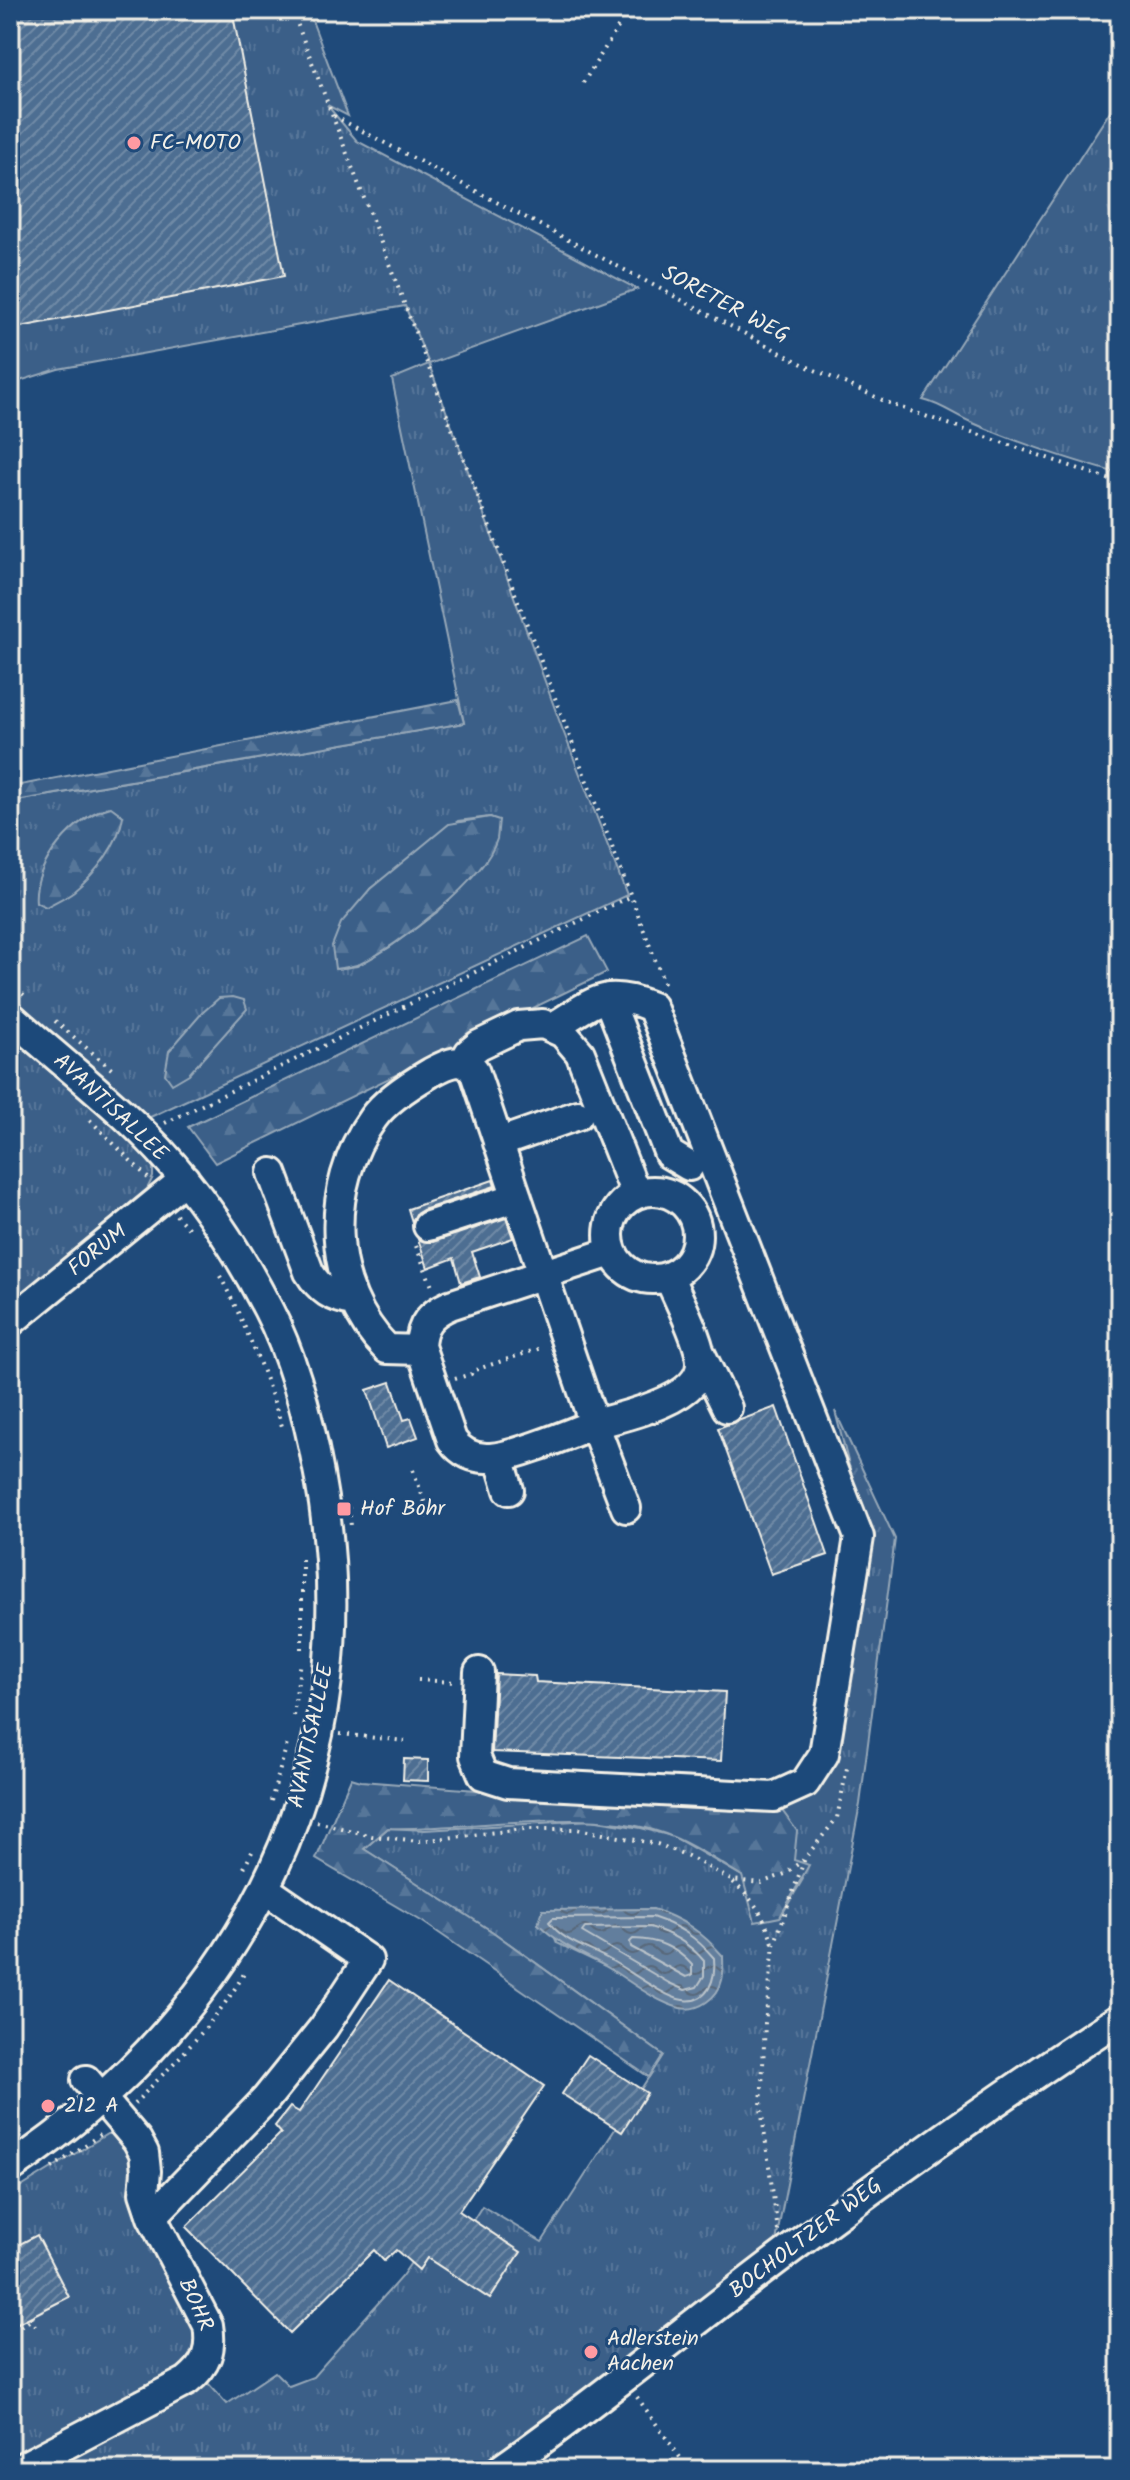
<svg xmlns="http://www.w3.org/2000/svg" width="1130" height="2480" font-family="Kalam,sans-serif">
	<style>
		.grass { fill: url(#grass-tufts); stroke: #97a8b8; stroke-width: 2; fill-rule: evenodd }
		.forest { fill: url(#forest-firs); stroke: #97a8b8; stroke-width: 2 }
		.water { fill: url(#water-waves); stroke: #9cacbb; stroke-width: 2 }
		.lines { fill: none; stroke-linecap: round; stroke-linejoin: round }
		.shore { stroke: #bac3ca; stroke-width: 2 }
		.building { fill: url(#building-hatch); stroke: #f4f1e8; stroke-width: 2 }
		.minor-casing { stroke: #f4f1e8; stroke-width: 34 }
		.path { stroke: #f4f1e8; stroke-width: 4; stroke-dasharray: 2 6; stroke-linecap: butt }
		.minor { stroke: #1f4a7a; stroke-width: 28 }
		.poi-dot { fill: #ff9aa2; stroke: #1f4a7a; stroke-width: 3 }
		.labels { text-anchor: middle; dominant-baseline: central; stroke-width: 6; stroke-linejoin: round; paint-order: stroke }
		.poi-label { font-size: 22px; fill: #f4f1e8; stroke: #1f4a7a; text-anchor: start }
		.street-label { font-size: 22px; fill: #f4f1e8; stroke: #1f4a7a }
	</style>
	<defs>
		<pattern id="grass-tufts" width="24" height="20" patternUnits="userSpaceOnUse" patternTransform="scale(2)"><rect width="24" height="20" fill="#3a5f88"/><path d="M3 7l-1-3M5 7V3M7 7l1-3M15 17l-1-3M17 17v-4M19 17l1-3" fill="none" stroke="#577699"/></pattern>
		<pattern id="forest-firs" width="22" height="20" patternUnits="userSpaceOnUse" patternTransform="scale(2)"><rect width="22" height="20" fill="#3a5f88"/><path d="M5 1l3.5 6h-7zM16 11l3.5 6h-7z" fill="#577699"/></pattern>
		<pattern id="water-waves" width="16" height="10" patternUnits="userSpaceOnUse" patternTransform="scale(2)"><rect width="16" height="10" fill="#627e9d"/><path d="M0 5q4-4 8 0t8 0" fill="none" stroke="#58687a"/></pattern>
		<pattern id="building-hatch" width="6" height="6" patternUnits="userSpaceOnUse" patternTransform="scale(2)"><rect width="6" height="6" fill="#4d6e92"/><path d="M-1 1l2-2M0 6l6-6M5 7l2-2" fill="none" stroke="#708aa6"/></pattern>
	</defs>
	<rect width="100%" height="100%" fill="#1f4a7a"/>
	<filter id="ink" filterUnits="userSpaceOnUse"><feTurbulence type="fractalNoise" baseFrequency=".0125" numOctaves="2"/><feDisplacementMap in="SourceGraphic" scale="16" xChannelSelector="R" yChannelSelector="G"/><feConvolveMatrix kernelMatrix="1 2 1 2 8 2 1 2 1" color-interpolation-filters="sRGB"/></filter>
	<g filter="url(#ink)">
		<path class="grass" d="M10 10H308L348 116 327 105 357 141 637 289 429 364 562 728 627 895 146 1119 10 1000V802L464 723 392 379 429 364 405 306 58 369 10 384ZM110 807 123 816 51 854C67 834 84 813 110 807ZM490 817 437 912 390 947 357 966 336 969 370 889 458 821Z
			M1120 96V474C1071 460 1020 444 973 423 956 416 941 404 923 400Z
			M10 1037 133 1143 153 1167V1177L147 1189 10 1303Z
			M835 1411 895 1539 860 1804 773 2257 499 2470H47L10 2460V2194L107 2134H120L133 2148 200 2327 206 2381 227 2404 275 2372 289 2386 313 2377 402 2276 440 2220 467 2230 482 2206 542 2242 663 2055 493 1932 364 1849 388 1828 425 1830 591 1820 641 1828 672 1836 742 1876 781 1916 803 1879 794 1860 778 1805 820 1784 859 1504ZM543 1910H607L603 1965 557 1943Z"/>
		<path class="forest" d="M458 700 464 723 10 802V787Z
			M111 807 123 816C119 844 96 873 74 891 66 897 55 902 46 907L36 902C32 864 76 815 111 807Z
			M490 817 499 820C498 826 498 833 497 839 485 880 398 946 360 964 352 967 343 968 335 969L332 946 341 923 370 889 449 824Z
			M588 936 607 972 215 1163 188 1127Z
			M233 997 244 1000 247 1009 189 1074 172 1084 165 1074 169 1051 202 1013 219 998Z
			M351 1778 361 1781 553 1796 778 1805 797 1831 794 1860 809 1865 780 1917 755 1922 742 1876C720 1863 697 1847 673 1837 596 1803 473 1831 388 1828L364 1849 493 1932 663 2055 649 2077 423 1922 316 1859Z"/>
		<path class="water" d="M653 1909C683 1919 702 1932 723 1956 723 1963 724 1973 722 1980 718 1998 698 2012 680 2008 656 2002 631 1982 610 1969 583 1953 562 1947 538 1924L543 1910Z"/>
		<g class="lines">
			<path class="shore" d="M652 1917C679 1926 696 1937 714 1958 716 1978 709 2004 683 2000 666 1998 628 1970 612 1961 591 1949 563 1942 549 1922L553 1918Z
				M650 1927C672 1934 689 1943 704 1961V1976L697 1987 685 1990 669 1983 582 1932 585 1928Z
				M633 1939C657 1939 676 1947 692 1965V1975L686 1977 631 1947 630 1942Z"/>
		</g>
		<path class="building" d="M10 10H232L284 276 10 329Z
			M493 1180 495 1186 423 1210 416 1214 412 1222 408 1209Z
			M506 1218 513 1238 472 1252 480 1277 461 1283 454 1258 428 1268 418 1239 433 1242Z
			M391 1382 404 1420 411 1418 418 1437 386 1448 367 1390Z
			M776 1407 828 1555 771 1574 718 1428Z
			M496 1674 535 1676 536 1682 725 1692 721 1761 492 1752Z
			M404 1759 428 1760V1781L403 1780Z
			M389 1980 544 2086 459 2211 521 2252 490 2299 427 2258 419 2270 396 2250 384 2261 374 2250 290 2333 186 2227 281 2133 275 2126 290 2107 299 2112Z
			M588 2055 647 2093 622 2132 562 2094Z
			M37 2235 69 2297 10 2327V2249Z"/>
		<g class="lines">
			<defs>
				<path id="minor" d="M608 998 669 1154 689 1166
					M10 1016C54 1056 103 1093 145 1135 194 1184 236 1247 268 1309 294 1359 309 1419 319 1474 373 1760 247 2009 10 2168
					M464 1063 469 1053 479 1045 519 1026 543 1024 563 1033 580 1053 636 1194
					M498 1143 578 1115
					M272 1173 309 1272C320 1290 332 1298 353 1301
					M609 1235a44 44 0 1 1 88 0a44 44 0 1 1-88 0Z
					M428 1226 517 1197
					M10 1322 185 1179
					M421 1350 387 1349C327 1289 323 1187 373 1118 386 1100 411 1084 430 1073 445 1065 460 1055 474 1070 514 1188 553 1306 594 1424 569 1434 514 1457 490 1458 475 1459 461 1453 452 1440L420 1346C421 1324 430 1314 450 1305L611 1252
					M700 1353 727 1408
					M499 1457 509 1490
					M626 1508 594 1424C622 1417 700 1400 701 1364 702 1344 677 1297 669 1277
					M479 1672 475 1756 483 1775 508 1783 774 1797 805 1783 824 1754 859 1537 652 1007C603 987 595 1002 553 1027
					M152 2217 266 2099 324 2027 368 1960 265 1889
					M17 2470 187 2381C207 2365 212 2350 208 2325L152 2217 144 2193 146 2171 144 2153 137 2140 86 2080
					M500 2470C600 2400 693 2322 791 2249 898 2169 1008 2091 1120 2018"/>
			</defs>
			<use href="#minor" class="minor-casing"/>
			<path class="path" d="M292 10 666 988
				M583 83 629 10
				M334 116 806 366 896 406 1120 483
				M10 984 24 995
				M55 1021 115 1072
				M90 1120 149 1179
				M165 1123 631 896
				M176 1215 192 1232
				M416 1246 433 1289
				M220 1276C246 1325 265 1374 282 1426
				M455 1379 471 1374 472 1371 544 1347
				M413 1470 425 1503V1520
				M349 1507 351 1526
				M302 1649V1553
				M418 1680 455 1682
				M293 1716 301 1661
				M340 1734 405 1741
				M271 1801 287 1744
				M317 1822 372 1836 419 1841 524 1829H577L657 1844 688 1856 731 1880 761 1883 785 1874 803 1860
				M244 1868 253 1850
				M733 1882C756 1903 763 1913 773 1943
				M134 2104C174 2063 218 2021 246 1970
				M52 2168 101 2134
				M778 2231 761 2108 765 2023 774 1945 805 1858 837 1818 848 1763
				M31 2317 35 2326
				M14 2331 32 2319
				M637 2397 689 2470"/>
			<use href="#minor" class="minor"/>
		</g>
	</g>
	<g class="poi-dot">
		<circle cx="134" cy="143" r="8"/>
		<rect x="336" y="1501" width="16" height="16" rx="4"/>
		<circle cx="48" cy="2106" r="8"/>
		<circle cx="591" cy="2352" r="8"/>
	</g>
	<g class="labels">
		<g class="poi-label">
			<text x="150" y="143">FC-MOTO</text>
			<text x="360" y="1509">Hof Bohr</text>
			<text x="64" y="2106">212 A</text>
			<text x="607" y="2339">Adlerstein<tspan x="607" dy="25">Aachen</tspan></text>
		</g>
		<g class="street-label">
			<text transform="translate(725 305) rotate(28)">SORETER WEG</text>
			<text transform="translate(110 1108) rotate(43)">AVANTISALLEE</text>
			<text transform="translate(98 1251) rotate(-39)">FORUM</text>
			<text transform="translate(312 1736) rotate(-78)">AVANTISALLEE</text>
			<text transform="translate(806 2239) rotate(-37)">BOCHOLTZER WEG</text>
			<text transform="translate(195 2305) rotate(66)">BOHR</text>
		</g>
	</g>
	<rect width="1130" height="2480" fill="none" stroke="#1f4a7a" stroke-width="40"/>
	<rect x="20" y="20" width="1090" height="2440" fill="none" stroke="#f4f1e8" stroke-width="3" filter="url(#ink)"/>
</svg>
